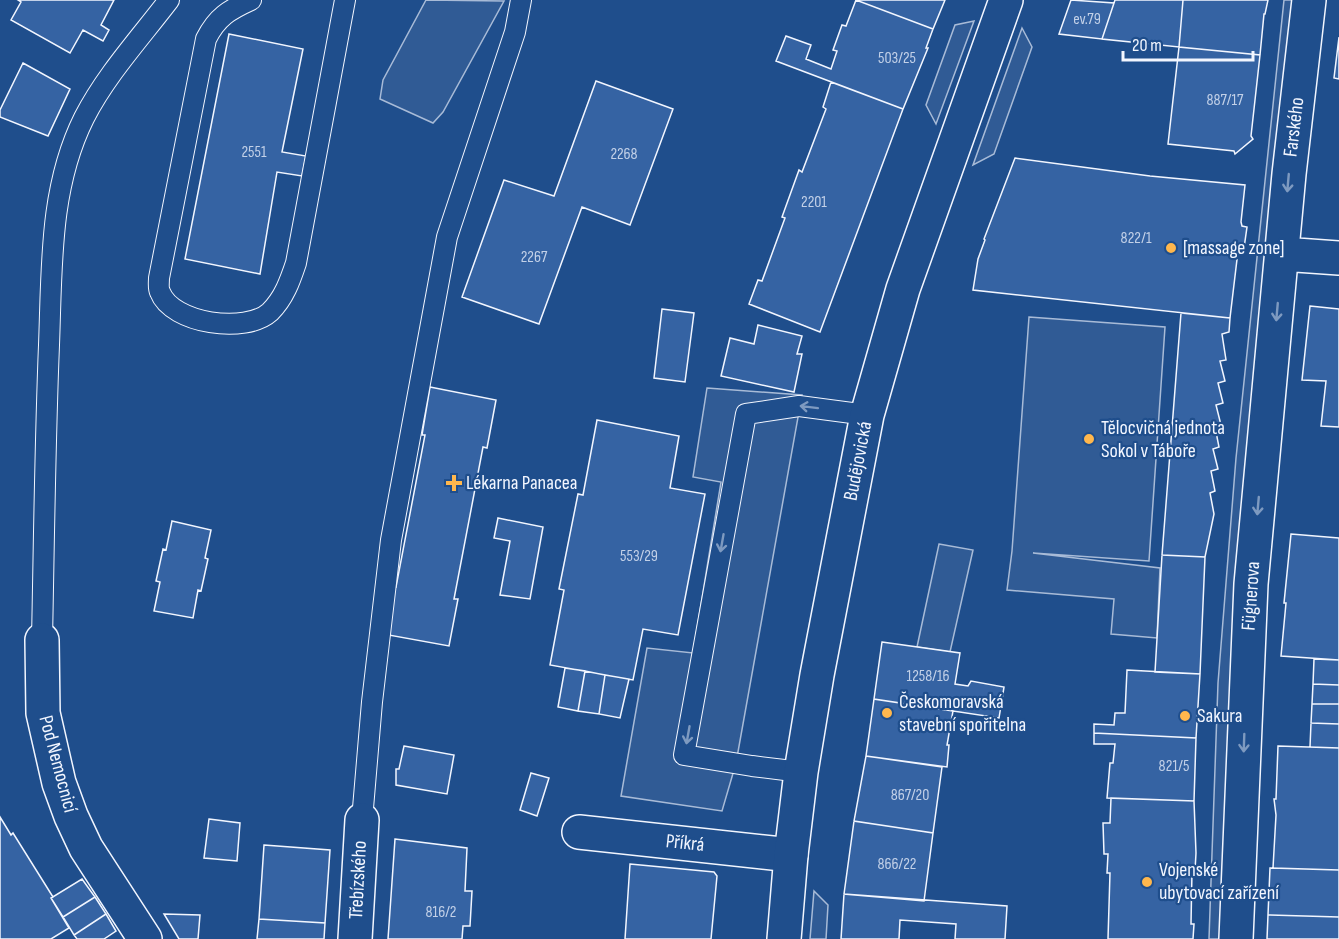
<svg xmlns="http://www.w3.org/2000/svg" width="1339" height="939" font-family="'Sofia Sans Condensed',sans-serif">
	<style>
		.built { fill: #305b95; stroke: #a8bbd7; stroke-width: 1.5 }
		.building { fill: #3563a3; stroke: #f2f6ff; stroke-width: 1.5 }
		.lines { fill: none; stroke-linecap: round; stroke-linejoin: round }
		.service-casing { stroke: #f2f6ff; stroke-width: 22 }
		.minor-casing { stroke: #f2f6ff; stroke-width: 36 }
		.secondary-casing { stroke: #f2f6ff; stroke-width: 36 }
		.service { stroke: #1f4e8c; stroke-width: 20 }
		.minor { stroke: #1f4e8c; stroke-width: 33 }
		.secondary { stroke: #1f4e8c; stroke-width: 33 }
		.oneway { stroke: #7e9ac0 }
		.poi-dot { fill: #ffb74d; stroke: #1f4e8c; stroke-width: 2 }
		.labels { text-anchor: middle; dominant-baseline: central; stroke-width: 4.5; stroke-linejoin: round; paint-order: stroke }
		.number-label { font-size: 16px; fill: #c3d1e8 }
		.street-label { font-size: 20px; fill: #f2f6ff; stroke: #1f4e8c }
		.poi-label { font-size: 20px; fill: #f2f6ff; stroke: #1f4e8c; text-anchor: start }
	</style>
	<rect width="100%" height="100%" fill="#1f4e8c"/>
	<path class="built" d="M426 0 504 1 443 112 433 123 380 99 383 80Z
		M1284 0H1299L1223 939H1209L1218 683 1236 458Z
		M974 21 936 124 926 105 955 25Z
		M1022 28 1032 47 994 154 973 165Z
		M1029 317 1165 327 1149 561 1033 553 1160 568 1157 638 1111 634 1114 599 1007 590 1012 551Z
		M707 388 802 395 736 763 722 811 621 796 647 648 693 653 721 482 693 477Z
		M939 544 973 550 950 652 917 647Z
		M814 891 828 905 826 939H810Z"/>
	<path class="building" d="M18 0H114L101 25 109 30 103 41 83 30 70 53 11 20 21 2Z
		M856 0 933 29 926 48H928L903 109 776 61 786 36 811 45 806 59 831 69 837 51 833 50 842 25 846 26Z
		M856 0H945L933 29Z
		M1071 0 1114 3 1102 39 1059 34Z
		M1115 0H1183L1179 47 1102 39Z
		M1183 0H1268L1265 14H1264L1260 55 1179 47Z
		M229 34 303 49 282 152 306 156 302 176 277 172 260 274 185 259Z
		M1339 37V79L1334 78Z
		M1179 47 1260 55 1251 136 1253 139 1235 154 1234 151 1168 144Z
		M23 63 70 89 48 136 0 117V110Z
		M596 81 673 109 630 225 582 207 539 324 462 297 504 180 554 196Z
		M831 82 903 109 820 332 749 304 758 280 762 281 785 218 782 217 799 170 802 172 826 109 823 107Z
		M1015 158 1150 176 1245 185 1241 222 1242 226 1247 227 1244 248 1239 247 1238 251 1230 318 973 290 978 259 985 240 984 239Z
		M1310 306 1339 309V427L1321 426 1326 381 1302 380Z
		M662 309 694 313 685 382 654 378Z
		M1181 313 1230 318 1229 332 1222 334 1226 360 1220 361 1225 381 1218 383 1223 403 1216 405 1221 425 1215 427 1219 447 1213 449 1218 469 1211 471 1215 491 1210 493 1214 514 1205 557 1162 555Z
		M758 325 802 336 797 354H802L794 392 721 376 730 338 754 344Z
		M430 387 496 400 487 448 483 447 454 599H458L449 646 383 634 393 586 396 587 425 435H422Z
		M597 420 679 436 670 488 705 494 678 635 643 629 633 680 550 665 564 590 559 589 578 494 583 495Z
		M498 518 543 527 530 599 500 595 510 541 494 538Z
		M172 521 211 530 205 558 208 559 201 591 198 590 193 618 154 611 160 582 156 581 163 549 166 550Z
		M1291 534 1339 538V660L1281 656 1286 603H1284Z
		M1162 555 1205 557 1200 674 1155 672Z
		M882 642 960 653 955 684 968 686 971 681 1004 687 999 718 874 699Z
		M1314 659 1339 660V685L1313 684Z
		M565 668 585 671 578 711 558 707Z
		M1127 670 1200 674 1196 738 1094 733V724L1114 725 1115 713H1125Z
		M585 671 605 675 599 714 578 711Z
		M605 675 629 679 620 718 599 714Z
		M1313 684 1339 685V704H1312Z
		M874 699 953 711 947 745H949L947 767 866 756Z
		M1312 704H1339V724L1311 723Z
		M1311 723 1339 724V748L1310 747Z
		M1094 733 1196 738 1194 801 1107 798 1110 763H1113L1115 744H1094Z
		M404 746 454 755 447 794 396 785V769H399Z
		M1278 746 1339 748V870L1273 868 1276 815 1274 799H1276Z
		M866 756 942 767 933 833 854 821Z
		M531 773 549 778 537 816 520 810Z
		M1111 798 1194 801 1196 853 1195 871H1192L1191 924H1194L1193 939H1108L1110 873H1107L1108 854H1104L1103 823H1110Z
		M0 817 11 835 13 833 53 897 51 898 69 928 51 939H0Z
		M209 819 240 823 237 861 204 858Z
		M854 821 933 833 924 901 844 894Z
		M395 839 467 848 465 891H472L470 926H463L462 939H388Z
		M264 845 330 850 325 923 259 919Z
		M630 864 714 872 717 876 711 939H625Z
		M1270 868 1339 870V917L1268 915Z
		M82 879 95 897 63 917 51 898Z
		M844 894 1007 906 1005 939H955L956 924 900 920 899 939H841Z
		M95 897 106 914 74 935 63 917Z
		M106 914 116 931 104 939H77L74 935Z
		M164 914 200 915 198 939H179Z
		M1268 915 1339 917V939H1267Z
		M259 919 325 923 324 939H257Z"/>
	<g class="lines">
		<defs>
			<path id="service" d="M251 0C229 10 217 17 206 39L159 278C159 282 158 288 160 292 172 324 246 334 270 312 284 298 290 281 296 263L345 0
				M42 640C44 542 45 443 49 345 52 268 49 188 84 118 106 75 140 38 169 0
				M801 772 752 766 684 755 746 414 799 406 867 415
				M362 820 372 702 391 540 447 237 515 32 521 0"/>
			<path id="minor" d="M1282 254 1339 258
				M42 640 43 713 59 783 71 816 86 848 145 939
				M579 832 791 855
				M355 939 362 820
				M1236 939 1251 584 1289 174 1309 0"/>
			<path id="secondary" d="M784 939 791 855 801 772 817 675 867 415 903 289 1006 0"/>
		</defs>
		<use href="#service" class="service-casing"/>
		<use href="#minor" class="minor-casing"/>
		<use href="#secondary" class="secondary-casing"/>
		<use href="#service" class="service"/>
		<use href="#minor" class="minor"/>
		<use href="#secondary" class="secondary"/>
	</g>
	<defs><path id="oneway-shaft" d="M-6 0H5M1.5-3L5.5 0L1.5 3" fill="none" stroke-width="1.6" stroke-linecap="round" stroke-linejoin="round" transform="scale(1.5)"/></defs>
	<g class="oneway">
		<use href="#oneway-shaft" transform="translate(1288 183) rotate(95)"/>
		<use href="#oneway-shaft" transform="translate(1277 312) rotate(95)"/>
		<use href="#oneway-shaft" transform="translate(809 407) rotate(-173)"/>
		<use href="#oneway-shaft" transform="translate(1258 506) rotate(95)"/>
		<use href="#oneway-shaft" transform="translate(722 543) rotate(100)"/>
		<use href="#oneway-shaft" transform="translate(688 735) rotate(100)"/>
		<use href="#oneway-shaft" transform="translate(1244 743) rotate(92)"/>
	</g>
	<g class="poi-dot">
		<circle cx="1171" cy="248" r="6"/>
		<circle cx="1089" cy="439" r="6"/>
		<path d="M451 474h6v6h6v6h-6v6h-6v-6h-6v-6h6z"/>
		<circle cx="887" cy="713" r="6"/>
		<circle cx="1185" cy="716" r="6"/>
		<circle cx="1147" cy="882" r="6"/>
	</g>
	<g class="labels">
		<g class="number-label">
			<text x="1087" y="19">ev.79</text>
			<text x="897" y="58">503/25</text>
			<text x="1225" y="100">887/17</text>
			<text x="254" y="152">2551</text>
			<text x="624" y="154">2268</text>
			<text x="814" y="202">2201</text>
			<text x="1136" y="238">822/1</text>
			<text x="534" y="257">2267</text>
			<text x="639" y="556">553/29</text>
			<text x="928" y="676">1258/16</text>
			<text x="1174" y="766">821/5</text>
			<text x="910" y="795">867/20</text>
			<text x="897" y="864">866/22</text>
			<text x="441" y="912">816/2</text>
		</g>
		<g class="street-label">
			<text transform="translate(1294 127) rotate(-83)">Farského</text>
			<text transform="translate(858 461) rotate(-79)">Budějovická</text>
			<text transform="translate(1251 596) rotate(-86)">Fügnerova</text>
			<text transform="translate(58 764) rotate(75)">Pod Nemocnicí</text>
			<text transform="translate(685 843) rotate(6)">Příkrá</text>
			<text transform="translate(358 880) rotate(-87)">Třebízského</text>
		</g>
		<g class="poi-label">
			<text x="1183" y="248">[massage zone]</text>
			<text x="1101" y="428">Tělocvičná jednota<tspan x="1101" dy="23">Sokol v Táboře</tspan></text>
			<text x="466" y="483">Lékarna Panacea</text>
			<text x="899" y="702">Českomoravská<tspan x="899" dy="23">stavební spořitelna</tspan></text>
			<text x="1197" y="716">Sakura</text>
			<text x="1159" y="870">Vojenské<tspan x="1159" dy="23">ubytovací zařízení</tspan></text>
		</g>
	</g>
	<path d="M1123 51v9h130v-9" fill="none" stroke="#f2f6ff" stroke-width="3"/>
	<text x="1132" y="51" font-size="18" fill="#f2f6ff" stroke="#1f4e8c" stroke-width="4.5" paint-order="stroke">20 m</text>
</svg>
